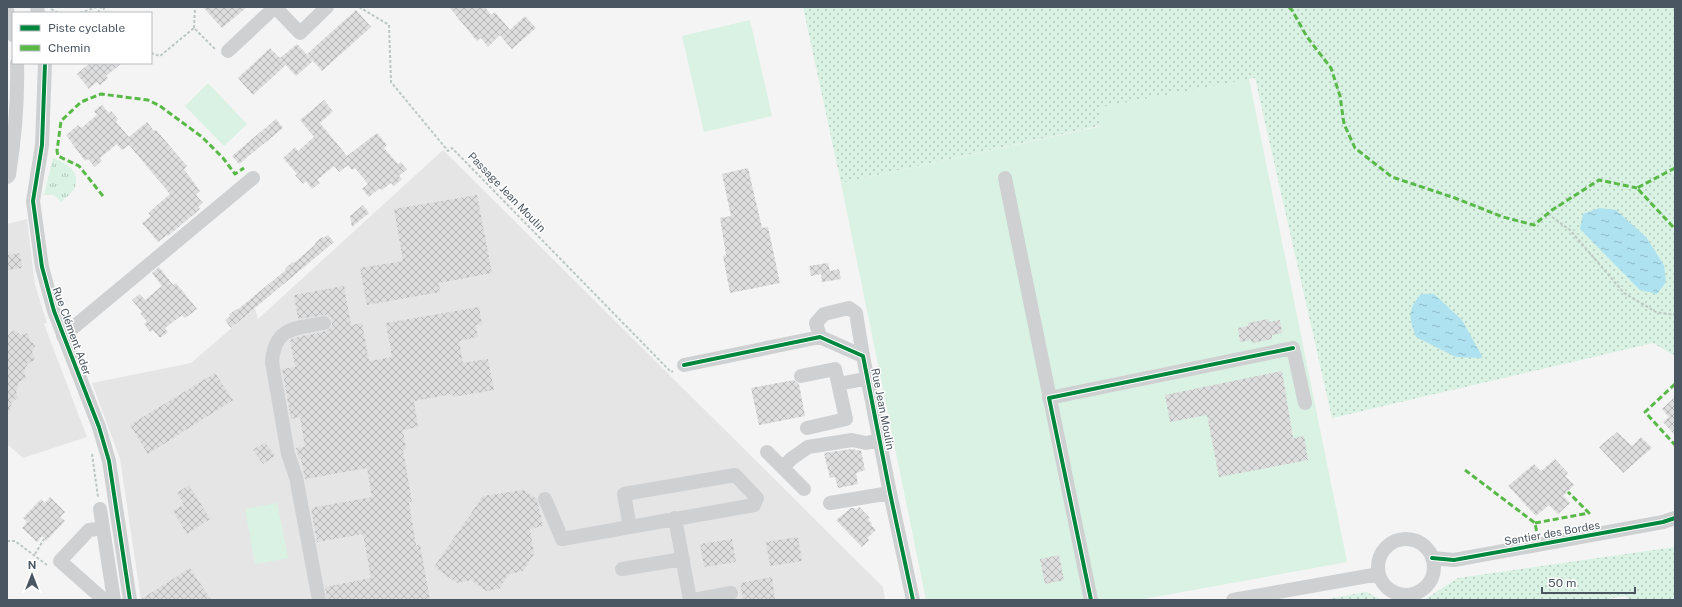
<svg xmlns="http://www.w3.org/2000/svg" width="1682" height="607" font-family="'Public Sans',sans-serif">
	<style>
		.education { fill: #e6e5e6 }
		.grass { fill: url(#grass-dots) }
		.park { fill: url(#park-tufts) }
		.pitch { fill: #d9f2e3 }
		.water { fill: url(#water-ripples) }
		.building { fill: url(#building-cross-hatch) }
		.lines { fill: none; stroke-linecap: round; stroke-linejoin: round }
		.path { stroke: #bcc7c4; stroke-width: 2; stroke-dasharray: 3 2; stroke-linecap: butt }
		.minor { stroke: #ced0d2; stroke-width: 14 }
		.quiet { stroke: #58b947; stroke-width: 3; stroke-dasharray: 6 3; stroke-linecap: butt }
		.cycleway-casing { stroke: #fff; stroke-width: 6 }
		.cycleway { stroke: #00873e; stroke-width: 4 }
		.labels { text-anchor: middle; dominant-baseline: central; stroke-width: 3; stroke-linejoin: round; paint-order: stroke }
		.street-label { font-size: 11px; fill: #4a5661; stroke: #fff }
	</style>
	<defs>
		<pattern id="grass-dots" width="8" height="8" patternUnits="userSpaceOnUse"><rect width="8" height="8" fill="#d9f2e3"/><path d="M2 2h.1M6 6h.1" fill="none" stroke="#b2c7bb" stroke-width="1.8" stroke-linecap="round"/></pattern>
		<pattern id="park-tufts" width="24" height="20" patternUnits="userSpaceOnUse"><rect width="24" height="20" fill="#d9f2e3"/><path d="M3 7l-1-3M5 7V3M7 7l1-3M15 17l-1-3M17 17v-4M19 17l1-3" fill="none" stroke="#b2c7bb"/></pattern>
		<pattern id="water-ripples" width="26" height="14" patternUnits="userSpaceOnUse"><rect width="26" height="14" fill="#aee2f0"/><path d="M2 4q2-2 4 0t4 0M15 11q2-2 4 0t4 0" fill="none" stroke="#90bac6"/></pattern>
		<pattern id="building-cross-hatch" width="8" height="8" patternUnits="userSpaceOnUse"><rect width="8" height="8" fill="#ddddde"/><path d="M0 0l8 8M0 8l8-8" fill="none" stroke="#b5b6b7"/></pattern>
	</defs>
	<rect width="100%" height="100%" fill="#f4f4f4"/>
	<path class="education" d="M443 150 883 587 885 600H141L120 459 92 383 191 363 255 308 258 319Z
		M27 219 35 285 47 323 44 324 87 437 23 458 7 444V224Z"/>
	<path class="grass" d="M803 7H1675V356L1653 343 1332 418 1255 78 1098 108 1103 125 841 183Z
		M1675 547V600H1629L1626 596 1600 600H1424L1458 578Z
		M1366 592 1383 600H1322Z"/>
	<path class="park" d="M53 158C66 162 81 172 75 188 72 193 65 198 61 202L54 195H44Z"/>
	<path class="pitch" d="M750 20 772 116 704 132 682 36Z
		M1249 79 1347 562 1138 600H926L841 183 1102 126 1098 108Z
		M208 83 247 124 224 146 185 106Z
		M277 503 288 558 255 564 245 509Z"/>
	<path class="water" d="M1599 208 1616 210 1646 237 1664 265 1666 282 1657 294 1640 290 1580 229 1583 214Z
		M1421 294H1434L1462 320 1483 358 1456 357 1416 337C1409 318 1407 310 1421 294Z"/>
	<path class="building" d="M203 7H247L222 28Z
		M449 7H485L491 15 495 12 510 30 525 16 536 28 512 49 500 35 488 47 481 38 477 41Z
		M356 10 371 27 322 71 307 54Z
		M297 44 313 61 296 76 286 65 253 95 238 78 270 48 280 58Z
		M90 63H122L106 76 108 78 100 85 97 82 89 89 77 74Z
		M324 100 333 111 320 123 347 156 377 133 387 145 384 148 398 164 401 162 407 169 399 176 402 179 394 186 391 183 382 190 380 188 369 197 362 189 368 184 355 168 352 170 348 165 339 172 334 166 317 180 320 183 312 189 306 181 303 184 295 175 297 174 283 158 295 147 298 151 314 137 300 120Z
		M102 105 109 113 111 111 118 119 116 122 129 137 147 122 154 131 156 130 187 166 184 169 200 191 196 195 203 203 198 207 200 209 168 236 167 235 158 242 142 223 151 216 148 213 170 194 129 145 122 150 117 144 100 158 102 161 95 167 88 159 85 161 66 135 78 125 81 128 97 115 94 111Z
		M276 119 283 128 239 164 232 156Z
		M748 168 762 228 768 227 780 283 730 293 723 256 726 255 720 218 731 216 722 174Z
		M477 195 492 273 439 283 440 292 367 305 360 268 403 261 394 209Z
		M363 205 369 213 352 227 350 216Z
		M328 235 334 242 231 328 225 320 230 316 229 315 236 309 237 310 286 270 285 268 293 262 294 263 316 244 315 243 322 237 323 238Z
		M20 253 22 268 7 270V255Z
		M828 263 830 271 839 269 841 279 822 282 821 274 811 276 809 266Z
		M159 267 173 285 176 283 197 309 185 318 182 315 165 328 168 332 160 338 153 330 150 332 144 324 147 322 140 313 142 312 132 300 140 294 145 300 162 286 152 273Z
		M344 286 351 325 362 323 369 361 392 357 386 323 479 307 482 324 475 325 478 337 459 341 463 363 488 359 494 390 453 397 452 394 414 401 418 427 403 430 406 449 403 450 412 502H409L416 545H420L430 600H327L325 587 371 578 363 534 317 542 311 508 372 497 367 468 305 479 301 459H299L296 448 305 447 300 417 291 419 282 369 295 367 290 340 298 337 326 331 332 325 331 318 326 315 298 319 294 295Z
		M1268 319 1269 322 1280 320 1282 333 1272 335V339L1252 343 1251 340 1240 342 1238 328 1248 326V323Z
		M14 330 21 335 28 333 30 341 36 345 32 352 35 360 28 363 24 371 26 379 19 382 16 391 18 398 12 402 9 412H7V336Z
		M1282 371 1293 438 1304 436 1308 460 1219 477 1207 415 1170 422 1165 395Z
		M215 373 233 400 148 454 130 425Z
		M794 380 799 384 805 416 759 425 751 388Z
		M1675 397V435L1663 422 1669 417 1662 409Z
		M1617 432 1632 446 1641 437 1652 448 1623 473 1599 447Z
		M265 442 275 456 263 464 253 450Z
		M852 449 861 451 865 470 856 473 858 484 838 488 835 477 830 478 824 453Z
		M1555 459 1568 473 1565 476 1574 485 1563 496 1570 503 1558 514 1549 505 1536 516 1508 486 1534 464 1541 471Z
		M189 485 210 519 187 534 173 511 184 505 177 493Z
		M524 490 537 499 543 526 530 529 534 554 523 571 509 574 499 589 486 591 471 580 457 583 434 567 483 496Z
		M50 497 65 512 60 517 65 521 46 541 42 536 37 542 22 528 27 522 23 518 41 499 45 503Z
		M859 507 870 518 868 520 872 524 871 525 876 530 867 538 869 540 862 547 836 520 851 508H854L856 510Z
		M798 537 802 561 770 566 766 542Z
		M732 539 736 562 704 567 700 544Z
		M1059 555 1064 580 1045 584 1040 559Z
		M190 568 211 600H140Z
		M772 577 775 600H743L740 583Z"/>
	<g class="lines">
		<path class="path" d="M103 7 106 13
			M359 7 389 25 391 82 448 151 452 148 671 372 673 371
			M51 9 58 13
			M80 13 97 7
			M98 13 101 7
			M194 28 195 7
			M151 53 160 56 194 28 216 50
			M1548 214 1570 230 1624 293 1656 312 1675 315
			M92 454 98 497
			M7 541H15L47 565
			M35 554 44 539"/>
		<path class="minor" d="M37 7 38 13
			M275 7 300 33 327 7
			M7 10 13 35
			M228 51 275 7
			M45 63 42 145 33 201 42 267 54 311 99 427 109 461 130 600
			M7 177 9 175C15 137 18 101 17 63
			M1005 178 1091 600
			M63 336 253 178
			M820 337 816 323 824 314 849 308 856 313 863 356
			M684 365 820 337 863 356 890 493 913 600
			M801 376 835 369 846 419 807 428
			M839 384 869 378
			M1049 398 1293 348 1305 403
			M767 452 804 489
			M783 468 791 459 808 447 852 440 866 443 880 440
			M735 475 757 498 754 505 630 527 624 494Z
			M545 499 562 539 630 527
			M830 503 890 493
			M100 509 114 600
			M675 518 690 600
			M103 528 89 530 60 561 104 600
			M1378 567a28 28 0 1 1 56 0a28 28 0 1 1-56 0Z
			M1432 558 1454 560 1663 522 1675 518
			M622 569 683 559
			M319 600 296 477 288 454 272 362C275 326 295 329 324 323
			M694 600 731 593
			M1233 600 1379 574"/>
		<path class="quiet" d="M1289 7 1292 10 1307 37 1331 68 1340 96 1344 124 1355 148 1392 177 1455 198 1503 217 1534 225 1552 210 1599 180 1637 188
			M1675 168 1637 188 1675 229
			M103 196 79 166 58 156 57 151 61 121 81 102 101 94 148 100 160 106 202 137 223 158 235 174 244 168
			M1675 384 1645 412 1675 445
			M1465 470 1535 523 1539 544
			M1535 523 1589 513 1568 492"/>
		<defs>
			<path id="cycleway" d="M45 63 42 145 33 201 42 267 54 311 99 427 109 461 130 600
				M684 365 820 337 863 356 890 493 913 600
				M1432 558 1454 560 1663 522 1675 518
				M1091 600 1049 398 1293 348"/>
		</defs>
		<use href="#cycleway" class="cycleway-casing"/>
		<use href="#cycleway" class="cycleway"/>
	</g>
	<g class="labels">
		<g class="street-label">
			<text transform="translate(507 192) rotate(46)">Passage Jean Moulin</text>
			<text transform="translate(72 331) rotate(70)">Rue Clément Ader</text>
			<text transform="translate(883 409) rotate(79)">Rue Jean Moulin</text>
			<text transform="translate(1552 533) rotate(-10)">Sentier des Bordes</text>
		</g>
	</g>
	<rect width="1682" height="607" fill="none" stroke="#4a5661" stroke-width="16"/>
	<rect x="12" y="12" width="140" height="52" fill="#ffffff" stroke="#b7bbc0"/>
	<rect x="20" y="25" width="20" height="6" fill="#00873e" stroke="#b7bbc0"/>
	<text x="48" y="32" font-size="12" fill="#4a5661">Piste cyclable</text>
	<rect x="20" y="45" width="20" height="6" fill="#58b947" stroke="#b7bbc0"/>
	<text x="48" y="52" font-size="12" fill="#4a5661">Chemin</text>
	<g transform="translate(32 575)" stroke="#ffffff" stroke-width="3" paint-order="stroke">
	<path d="M0-3L7 15L0 10L-7 15Z" fill="#4a5661"/>
	<text y="-6" font-size="11" font-weight="bold" text-anchor="middle" fill="#4a5661">N</text>
	</g>
	<path d="M1542 587v6h93v-6" fill="none" stroke="#4a5661" stroke-width="2"/>
	<text x="1548" y="587" font-size="12" fill="#4a5661" stroke="#ffffff" stroke-width="3" paint-order="stroke">50 m</text>
</svg>
